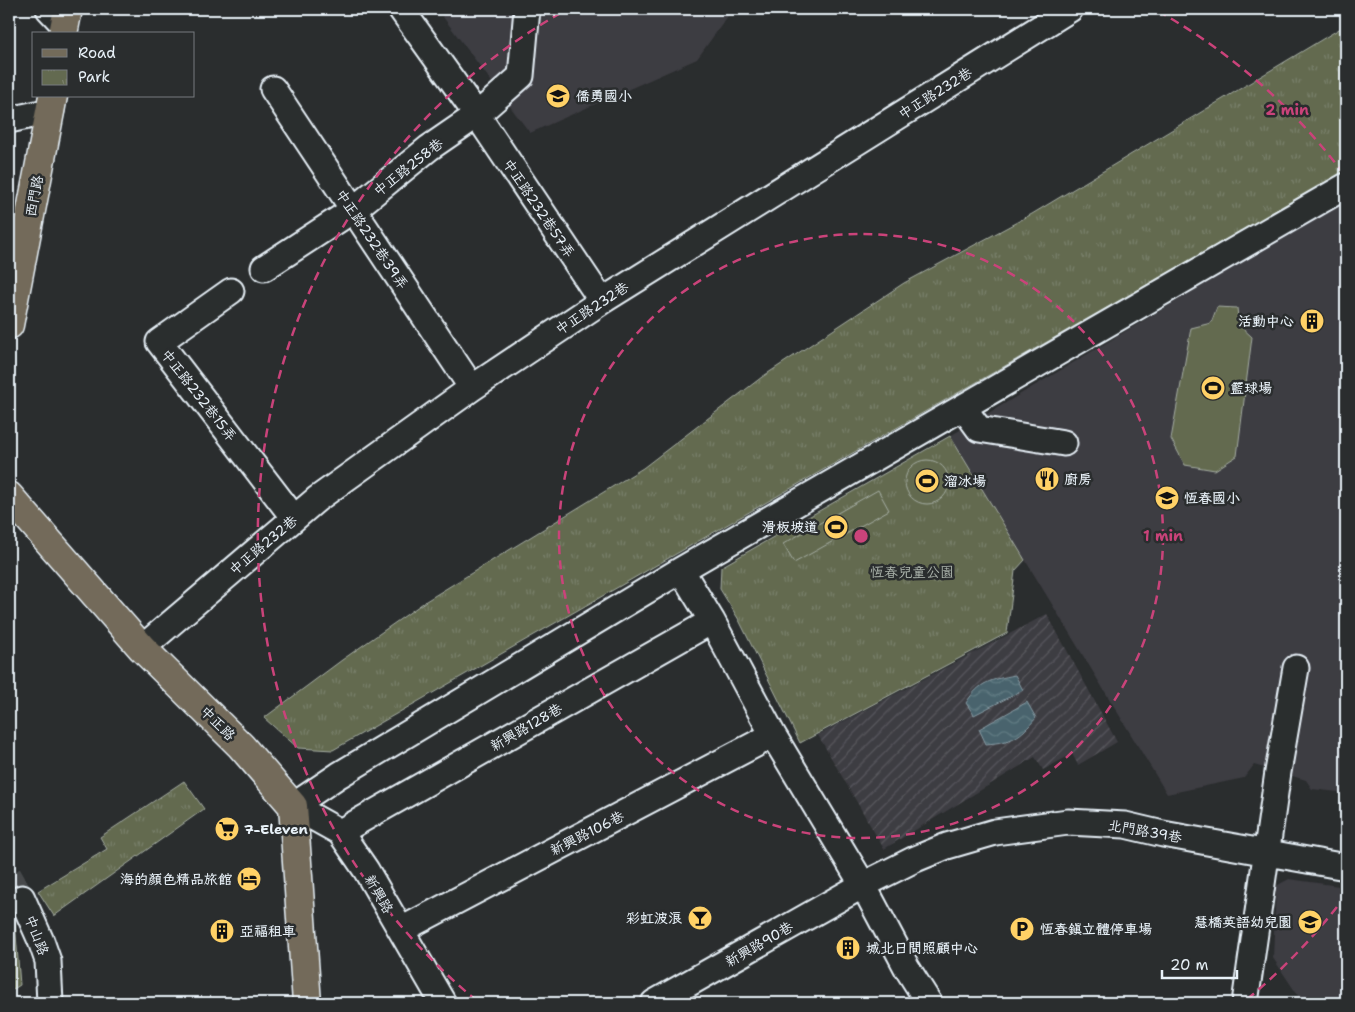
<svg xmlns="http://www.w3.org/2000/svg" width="1355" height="1012" font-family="'Shantell Sans','LXGW WenKai TC',sans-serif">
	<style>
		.built { fill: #3d3c42 }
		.industrial { fill: url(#industrial-furrows) }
		.park { fill: url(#park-tufts); stroke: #a6aea4 }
		.pitch { fill: #636a50; stroke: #a6aea4 }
		.water { fill: url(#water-waves); stroke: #889ca5 }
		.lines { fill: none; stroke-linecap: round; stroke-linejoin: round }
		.minor-tunnel { stroke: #464a4c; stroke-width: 25; stroke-dasharray: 25 12; stroke-linecap: butt }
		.minor-casing { stroke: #e8f1f8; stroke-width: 29 }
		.major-casing { stroke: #e8f1f8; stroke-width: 31 }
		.minor { stroke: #2a2d2e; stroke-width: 25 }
		.major { stroke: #736b5a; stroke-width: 28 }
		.ring { fill: none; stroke: #ca437a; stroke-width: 2.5; stroke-dasharray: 9 6 }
		.labels { text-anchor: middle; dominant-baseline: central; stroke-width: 5; stroke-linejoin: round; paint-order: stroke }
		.street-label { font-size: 14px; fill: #e8f1f8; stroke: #2a2d2e }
		.poi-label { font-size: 14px; font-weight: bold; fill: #e8f1f8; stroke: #2a2d2e; text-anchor: start }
		.park-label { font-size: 14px; fill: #acb4ac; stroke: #2a2d2e }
		.centre { fill: #ca437a; stroke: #2a2d2e; stroke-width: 2.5 }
		.ring-label { font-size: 15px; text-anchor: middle; font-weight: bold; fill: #ca437a; stroke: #2a2d2e; stroke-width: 5; stroke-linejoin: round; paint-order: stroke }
	</style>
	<defs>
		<pattern id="industrial-furrows" width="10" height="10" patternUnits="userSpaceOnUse" patternTransform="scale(1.25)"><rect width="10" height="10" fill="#3d3c42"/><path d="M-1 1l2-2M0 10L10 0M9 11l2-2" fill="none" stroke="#59595e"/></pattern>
		<pattern id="park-tufts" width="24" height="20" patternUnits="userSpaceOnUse" patternTransform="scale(1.25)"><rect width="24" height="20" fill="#636a50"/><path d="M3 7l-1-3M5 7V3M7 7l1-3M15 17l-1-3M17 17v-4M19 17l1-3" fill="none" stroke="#79806a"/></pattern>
		<pattern id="water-waves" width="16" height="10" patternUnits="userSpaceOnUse" patternTransform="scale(1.25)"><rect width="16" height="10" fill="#48646d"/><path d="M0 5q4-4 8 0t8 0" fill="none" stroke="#627b83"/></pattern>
	</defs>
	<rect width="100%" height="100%" fill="#2a2d2e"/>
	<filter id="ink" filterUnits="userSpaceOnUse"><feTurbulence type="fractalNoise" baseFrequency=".02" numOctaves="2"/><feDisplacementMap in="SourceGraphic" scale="10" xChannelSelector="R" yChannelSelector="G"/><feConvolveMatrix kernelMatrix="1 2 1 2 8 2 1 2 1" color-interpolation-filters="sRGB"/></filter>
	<g filter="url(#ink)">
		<path class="built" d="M437 9H733L697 59 530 133Z
			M1346 200V793L1312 789 1306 780 1254 765 1244 778 1167 794 950 436Z
			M1289 879 1346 887V990L1336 1001 1303 1003 1273 958 1276 886Z"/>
		<path class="industrial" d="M1047 614 1117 742 1078 765 1072 754 1043 770 1035 757 884 849 818 735Z"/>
		<path class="park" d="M1346 25V171L333 750 298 748 264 718 342 660 426 601 643 468 762 377 904 283 1032 214Z
			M950 436 1025 560 1015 571 1007 633 800 743 739 620 720 589 721 567Z
			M184 781 204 809 54 916 38 891 107 849 100 837Z
			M14 909 20 985 9 992V912Z"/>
		<path class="pitch" d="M1217 307 1237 308 1239 325 1252 337 1237 456 1215 470 1185 465 1171 439 1191 328 1211 323Z
			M905 482a22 22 0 1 1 44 0a22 22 0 1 1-44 0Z
			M878 490 889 510 794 563 783 544Z"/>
		<path class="water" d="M1015 675 1023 690 974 715 966 703C980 681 991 680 1015 675Z
			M1027 702 1036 718C1020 737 1013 742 986 744L979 729Z"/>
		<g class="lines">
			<path class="minor-tunnel" d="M9 875 22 898"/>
			<defs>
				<path id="minor" d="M49 9 65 26
					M401 9 477 115 602 301
					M273 89 472 388
					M9 120 51 111
					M264 268 353 210 429 148 477 115 521 76 527 9
					M231 291 159 342 294 518
					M963 407 979 429 1064 443
					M681 570 712 621 773 735 863 885 907 968 929 1003
					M142 648 317 499 472 388 602 301 1070 9
					M340 832 712 621
					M22 898 41 941 48 961 50 1003
					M401 930 773 735
					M443 1003 366 870 340 832 293 806 339 775 681 570 1346 186
					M654 1003 863 885 913 860 947 846 995 832 1068 822 1125 825 1163 834 1346 867
					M1245 1003 1278 772 1296 668"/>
				<path id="major" d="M63 34 68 9
					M9 325 53 96
					M9 496 142 648 241 746 293 806 307 1003"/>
			</defs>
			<use href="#minor" class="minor-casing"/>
			<use href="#major" class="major-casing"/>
			<use href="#minor" class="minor"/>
			<use href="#major" class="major"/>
		</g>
	</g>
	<g class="ring">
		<circle cx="861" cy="536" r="302"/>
		<path d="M1346 895A603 603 0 0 1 1245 1001M477 1001A603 603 0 0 1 564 11M1158 11A603 603 0 0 1 1346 177"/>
	</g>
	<defs>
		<symbol id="school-disc" viewBox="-11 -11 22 22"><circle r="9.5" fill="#ffd166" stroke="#2a2d2e"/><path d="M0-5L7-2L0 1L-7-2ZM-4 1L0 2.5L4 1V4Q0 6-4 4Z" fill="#111"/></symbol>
		<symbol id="building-disc" viewBox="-11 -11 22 22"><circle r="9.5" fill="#ffd166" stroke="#2a2d2e"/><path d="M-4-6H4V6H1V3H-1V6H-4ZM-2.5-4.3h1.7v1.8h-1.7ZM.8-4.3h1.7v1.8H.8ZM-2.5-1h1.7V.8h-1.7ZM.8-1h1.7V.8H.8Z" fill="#111"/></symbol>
		<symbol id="stadium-disc" viewBox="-11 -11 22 22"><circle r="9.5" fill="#ffd166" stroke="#2a2d2e"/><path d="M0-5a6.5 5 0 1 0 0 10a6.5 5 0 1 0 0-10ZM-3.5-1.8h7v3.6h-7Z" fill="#111"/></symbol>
		<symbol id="restaurant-disc" viewBox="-11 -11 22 22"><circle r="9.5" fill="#ffd166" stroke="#2a2d2e"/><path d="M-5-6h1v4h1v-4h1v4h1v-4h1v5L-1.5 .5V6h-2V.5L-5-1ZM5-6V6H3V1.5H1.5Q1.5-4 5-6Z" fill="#111"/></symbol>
		<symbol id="supermarket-disc" viewBox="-11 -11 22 22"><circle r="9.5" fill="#ffd166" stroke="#2a2d2e"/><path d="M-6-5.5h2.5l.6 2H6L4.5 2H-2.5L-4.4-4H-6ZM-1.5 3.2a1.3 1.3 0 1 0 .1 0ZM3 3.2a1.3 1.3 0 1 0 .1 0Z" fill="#111"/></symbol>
		<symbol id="hotel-disc" viewBox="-11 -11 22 22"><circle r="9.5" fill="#ffd166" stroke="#2a2d2e"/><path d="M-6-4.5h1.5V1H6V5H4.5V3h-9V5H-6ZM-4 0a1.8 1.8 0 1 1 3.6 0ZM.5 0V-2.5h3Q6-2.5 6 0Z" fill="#111"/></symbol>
		<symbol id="bar-disc" viewBox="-11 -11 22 22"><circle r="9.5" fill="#ffd166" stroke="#2a2d2e"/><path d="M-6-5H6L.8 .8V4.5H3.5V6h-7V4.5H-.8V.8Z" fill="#111"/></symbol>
		<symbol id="parking-disc" viewBox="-11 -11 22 22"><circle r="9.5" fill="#ffd166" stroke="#2a2d2e"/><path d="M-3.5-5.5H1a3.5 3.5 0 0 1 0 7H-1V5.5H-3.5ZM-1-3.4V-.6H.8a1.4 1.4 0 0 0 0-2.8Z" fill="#111"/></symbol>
	</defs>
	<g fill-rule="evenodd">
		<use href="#school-disc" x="544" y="82" width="28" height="28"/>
		<use href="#building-disc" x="1298" y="307" width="28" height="28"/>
		<use href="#stadium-disc" x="1199" y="374" width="28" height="28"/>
		<use href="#restaurant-disc" x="1033" y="465" width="28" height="28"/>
		<use href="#stadium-disc" x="913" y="467" width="28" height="28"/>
		<use href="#school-disc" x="1153" y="484" width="28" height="28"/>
		<use href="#stadium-disc" x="822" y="513" width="28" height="28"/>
		<use href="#supermarket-disc" x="213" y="815" width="28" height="28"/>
		<use href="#hotel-disc" x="235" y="865" width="28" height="28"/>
		<use href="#bar-disc" x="686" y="904" width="28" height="28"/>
		<use href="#school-disc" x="1296" y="908" width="28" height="28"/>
		<use href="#parking-disc" x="1008" y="915" width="28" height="28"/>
		<use href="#building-disc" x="208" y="917" width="28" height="28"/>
		<use href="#building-disc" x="834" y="934" width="28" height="28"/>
	</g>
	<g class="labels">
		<g class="street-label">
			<text transform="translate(935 93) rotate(-32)">中正路232巷</text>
			<text transform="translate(408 167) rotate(-38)">中正路258巷</text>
			<text transform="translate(34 196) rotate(-79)">西門路</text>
			<text transform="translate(539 208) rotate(56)">中正路232巷57弄</text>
			<text transform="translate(372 239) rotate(56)">中正路232巷39弄</text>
			<text transform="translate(592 308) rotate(-33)">中正路232巷</text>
			<text transform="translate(199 395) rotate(52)">中正路232巷15弄</text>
			<text transform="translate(263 545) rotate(-40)">中正路232巷</text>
			<text transform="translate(218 723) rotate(45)">中正路</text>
			<text transform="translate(526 727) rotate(-30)">新興路128巷</text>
			<text transform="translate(1145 831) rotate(10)">北門路39巷</text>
			<text transform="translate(587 833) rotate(-27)">新興路106巷</text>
			<text transform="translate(379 894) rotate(60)">新興路</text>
			<text transform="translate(37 935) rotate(69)">中山路</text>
			<text transform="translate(759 944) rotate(-30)">新興路90巷</text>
		</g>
		<g class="poi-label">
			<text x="576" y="96">僑勇國小</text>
			<text x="1294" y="321" text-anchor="end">活動中心</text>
			<text x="1230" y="388">籃球場</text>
			<text x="1064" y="479">廚房</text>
			<text x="944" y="481">溜冰場</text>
			<text x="1184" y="498">恆春國小</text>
			<text x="818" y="527" text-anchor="end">滑板坡道</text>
			<text x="244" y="829">7-Eleven</text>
			<text x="232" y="879" text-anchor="end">海的顏色精品旅館</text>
			<text x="682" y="918" text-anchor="end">彩虹波浪</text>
			<text x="1292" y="922" text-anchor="end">慧橋英語幼兒園</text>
			<text x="1040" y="929">恆春鎮立體停車場</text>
			<text x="240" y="931">亞福租車</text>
			<text x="866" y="948">城北日間照顧中心</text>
		</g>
		<g class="park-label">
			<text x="912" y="572">恆春兒童公園</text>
		</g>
	</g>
	<circle cx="861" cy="536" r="8" class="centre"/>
	<g class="ring-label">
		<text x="1287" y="115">2 min</text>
		<text x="1163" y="541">1 min</text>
	</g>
	<rect width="1355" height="1012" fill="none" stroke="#2a2d2e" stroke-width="30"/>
	<rect x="15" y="15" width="1325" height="982" fill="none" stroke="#e8f1f8" stroke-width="2" filter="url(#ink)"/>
	<rect x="32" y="32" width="162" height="65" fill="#2a2d2e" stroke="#767b7f"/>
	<rect x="42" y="49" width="25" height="8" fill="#736b5a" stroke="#767b7f"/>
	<text x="78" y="58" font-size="15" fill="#e8f1f8">Road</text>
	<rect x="42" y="70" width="25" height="15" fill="url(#park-tufts)" stroke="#767b7f"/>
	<text x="78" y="82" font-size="15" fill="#e8f1f8">Park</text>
	<path d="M1162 970v8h75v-8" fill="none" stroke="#e8f1f8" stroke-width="2.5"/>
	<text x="1170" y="970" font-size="15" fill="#e8f1f8" stroke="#2a2d2e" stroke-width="4" paint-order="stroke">20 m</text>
</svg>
